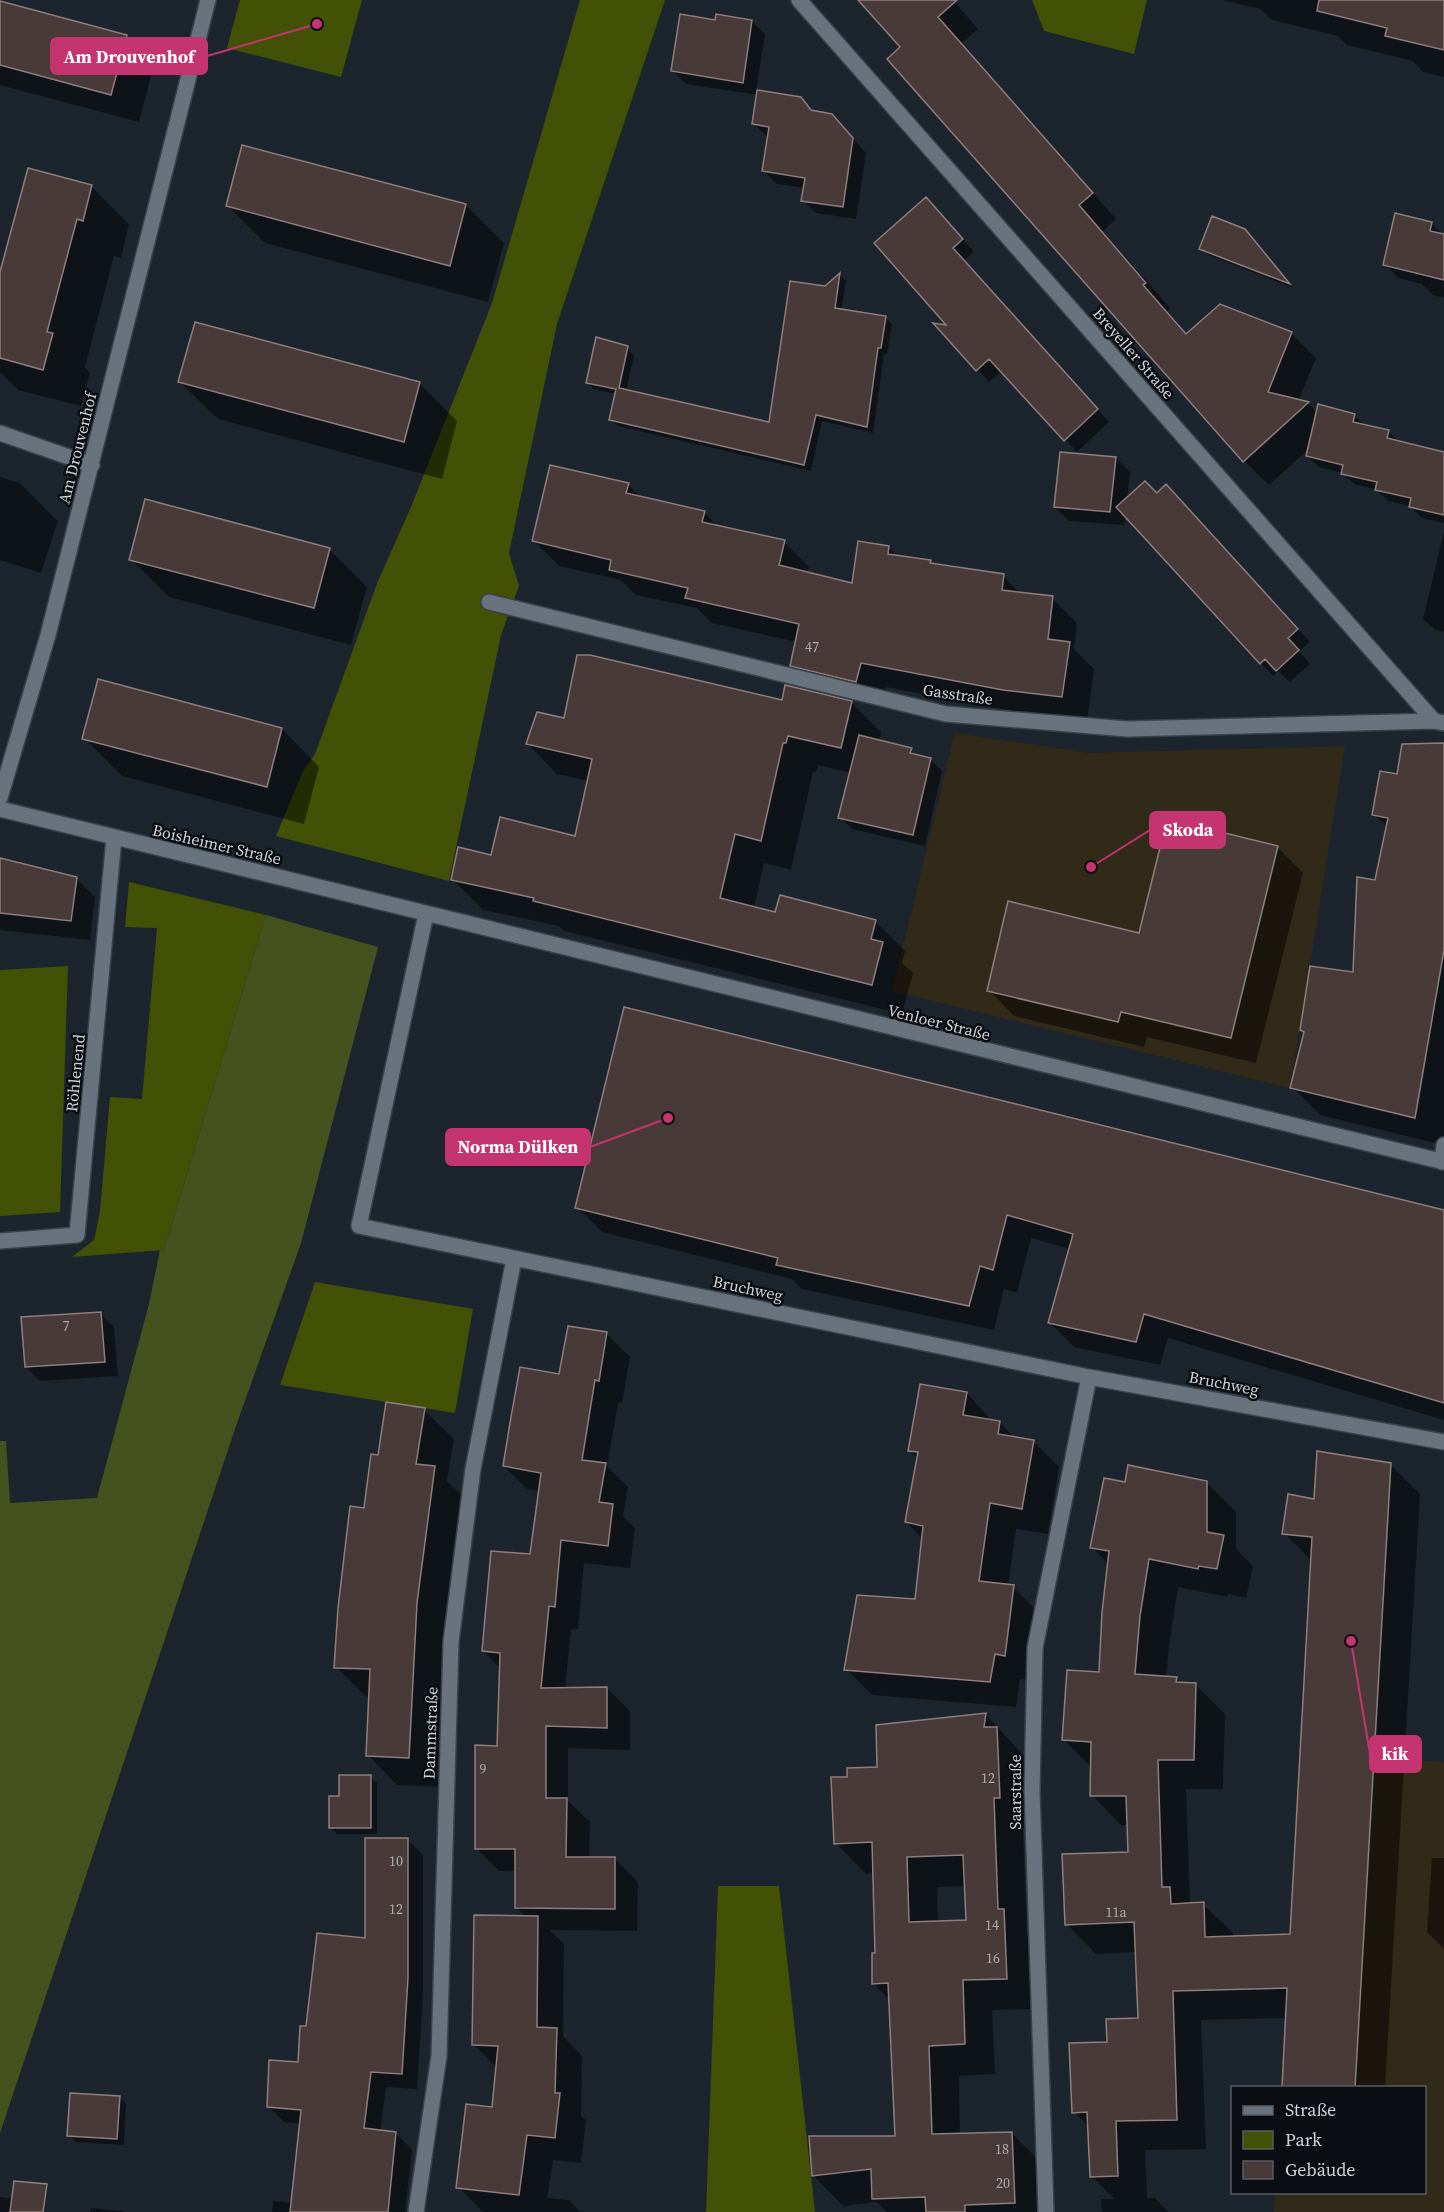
<svg xmlns="http://www.w3.org/2000/svg" width="1444" height="2212" font-family="'Source Serif 4',serif">
	<style>
		.commercial { fill: #322a19 }
		.green { fill: #425106 }
		.forest { fill: #46521e }
		.shadow { fill: #0007; fill-rule: evenodd }
		.building { fill: #483a38; stroke: #8e7e7c; stroke-width: 1.5; fill-rule: evenodd }
		.lines { fill: none; stroke-linecap: round; stroke-linejoin: round }
		.street-casing { stroke: #3a4148; stroke-width: 18 }
		.secondary-casing { stroke: #3a4148; stroke-width: 18 }
		.street { stroke: #69737d; stroke-width: 15 }
		.secondary { stroke: #69737d; stroke-width: 15 }
		.labels { text-anchor: middle; dominant-baseline: central; stroke-width: 5; stroke-linejoin: round; paint-order: stroke }
		.number-label { font-size: 14px; fill: #acadb0 }
		.street-label { font-size: 16px; fill: #cdd3d8; stroke: #0a0d11 }
		.leader { fill: none; stroke: #c4346e; stroke-width: 2 }
		.callout-dot { fill: #c4346e; stroke: #0a0d11; stroke-width: 2 }
		.callout { fill: #c4346e; stroke: #c4346e; stroke-width: 2 }
		.callout-label { font-size: 18px; text-anchor: middle; font-weight: bold; fill: #fff }
	</style>
	<rect width="100%" height="100%" fill="#1c252d"/>
	<path class="commercial" d="M955 733 1089 753 1345 746 1290 1088 892 991Z
		M1316 1450 1392 1462 1375 1758 1444 1762V2212H1274L1275 2193 1424 2192V2088L1281 2087Z"/>
	<path class="green" d="M240 0H362L341 77 227 48Z
		M580 0H665L557 324 509 553 519 586 501 635 449 881 276 836 303 771 315 754 378 581 411 507 492 303Z
		M1032 0H1147L1134 54 1044 31Z
		M129 882 266 915 164 1250 72 1257 94 1240 100 1211 110 1097 142 1099 157 928 125 927Z
		M68 966 60 1212 0 1216V970Z
		M315 1282 473 1309 455 1413 280 1385Z
		M718 1886H779L815 2212H706Z"/>
	<path class="forest" d="M266 915 378 947 301 1243 236 1426 0 2133V1441H6L10 1503 97 1498 149 1304 160 1250H164Z"/>
	<path class="shadow" d="M860 0H953L978 29 962 43 1116 219 1103 231 1170 308 1167 311 1188 335 1291 333 1316 358 1298 401 1308 403 1317 413 1354 415 1365 426 1388 431 1400 443 1444 462V523L1422 518 1410 506 1388 501 1377 490 1354 484 1342 473 1319 467 1307 456 1309 449 1269 485 1244 461Z
		M1222 0H1444V77L1423 72 1413 61 1347 45 1338 36 1272 20 1261 9Z
		M0 3 126 36 154 65 139 122 0 85Z
		M717 21H752L765 34 756 92 801 99 814 112 845 129 866 153 856 219 816 213 803 200 805 188 777 184 763 171 768 137 753 124 758 95 686 84 673 71Z
		M92 187 129 224 121 258 114 256 85 367 90 373 81 406 18 390 0 372V277Z
		M227 205H466L504 243 488 302 265 243Z
		M938 211 974 252 964 260 1109 422 1077 452 1002 371 989 382 937 325 950 327Z
		M1431 223 1444 235V298L1433 295 1422 284 1398 278 1385 264Z
		M1251 238 1293 288 1208 255 1201 248Z
		M840 275 846 281 841 311 885 317 892 324 887 354H884L873 433 822 421 811 471 618 426 611 420 617 394 594 389 587 382 627 348 634 355 626 391 770 424 826 288Z
		M180 382 419 383 457 421 442 479 218 419Z
		M1116 458 1130 472 1127 499 1157 495 1179 499 1310 642 1299 651 1310 664 1290 682 1278 671 1273 676 1261 663 1125 515 1124 525 1069 521 1055 507Z
		M0 477 20 483 58 521 41 573 0 560Z
		M628 484 642 499 704 512 718 527 784 542 809 567 807 573 853 584 889 547 898 557 930 562 934 565 1003 576 1021 594 1052 598 1077 623 1074 649 1094 669 1087 721 1029 714 886 687 881 706 816 690 791 665 797 642 712 623 697 608 636 595 621 580 559 566 534 541Z
		M1444 532V632L1435 630 1423 619Z
		M329 549 367 587 351 645 169 597 131 559Z
		M783 701 851 702 881 732 879 741 911 750 917 756 930 759 942 771 925 846 852 829 840 817 851 773 818 765 816 772H813L791 870 764 863 754 908 776 914 875 921 905 951 902 963 913 973 902 1014 564 931 559 926 483 910 453 880 492 857 576 838 589 781 557 774 528 744 565 720Z
		M282 729 319 767 304 824 122 776 84 738Z
		M1444 746V1138L1443 1145 1320 1115 1292 1087 1305 1034 1301 1030 1354 974 1388 828 1374 814 1398 776Z
		M1277 847 1303 873 1256 1063 1147 1037 1144 1047 1014 1016 989 990 1141 935Z
		M0 860 76 878 95 897 90 940 0 930Z
		M577 1207 1444 1212V1420L1168 1338 1160 1365 1074 1347 1050 1323 1070 1249 1031 1238 1017 1293 1004 1289 994 1330 802 1289 792 1279 602 1232Z
		M100 1313 114 1327 118 1376 40 1381 26 1367Z
		M570 1327 607 1334 630 1357 622 1403H618L607 1466 628 1487 623 1516 635 1528 630 1568 584 1563 578 1629H571L565 1689 607 1688 630 1711V1750L568 1748V1801L590 1822 589 1859H615L638 1882 637 1931 550 1930 564 1944 563 2036 582 2056 581 2116 586 2120 581 2163 553 2160 547 2198 569 2200 581 2212H483L458 2187 493 2108 497 2068 473 2044 527 1918 516 1907 517 1871H499L476 1848 498 1747 501 1669 483 1651 531 1556 540 1491 527 1489 504 1466 560 1376Z
		M967 1393 992 1421 999 1422 1015 1438 1033 1441 1059 1467 1048 1534 1016 1529 1008 1586 1013 1587 1039 1613 1031 1681 1020 1679 1016 1707 872 1695 846 1669 917 1601 923 1539 906 1522 918 1459 910 1451Z
		M424 1410 454 1439 447 1481 464 1497 446 1633 438 1787 397 1785 368 1755 371 1697 365 1696 336 1667 365 1510 379 1457Z
		M1390 1464 1420 1494 1385 2088H1283L1287 2018 1201 2020 1206 2149 1145 2150 1147 2198H1155L1169 2212H1102L1101 2199H1114L1092 2176 1090 2128 1074 2112 1109 2043 1140 2020 1137 1952 1096 1954 1067 1924 1129 1853 1128 1825H1121L1092 1795V1768L1064 1740 1100 1674 1109 1565 1092 1547 1126 1484 1206 1482 1236 1512V1549L1253 1566 1246 1598 1228 1594 1227 1597 1178 1587 1169 1647 1166 1678H1176L1182 1684 1196 1685 1225 1714 1223 1789H1186L1190 1904H1203L1233 1933V1937L1291 1936 1312 1561 1284 1533 1316 1500Z
		M985 1714 1027 1759 1030 1828H1023L1027 1934 1034 1941 1036 2009 992 2010 995 2074 959 2076 960 2135 1011 2133 1042 2163 1044 2212H887L877 2202 843 2206 813 2175 897 2137 890 2000 873 1983 877 1954 874 1873 866 1874 836 1843 849 1778 878 1768ZM966 1886 967 1922 938 1923 937 1887Z
		M370 1777 377 1783V1834H337L331 1828 341 1798Z
		M407 1839 423 1855V1995L417 2089 386 2087 380 2132 396 2134 412 2149 405 2212H272L273 2201 293 2203 301 2124 284 2122 268 2106 300 2063 308 2028 367 1940Z
		M1432 1858H1444V1949L1427 1932Z
		M119 2097 126 2104 124 2145 76 2142 69 2135Z
		M0 2197 25 2200 30 2212H0Z
		M91 2208 123 2211 124 2212H90Z"/>
	<path class="building" d="M858 0H957L938 17 1093 193 1079 205 1146 283 1143 285 1186 334 1220 304 1292 332 1268 392 1309 402 1243 462 887 59 900 47Z
		M1319 0H1444V50L1385 36 1387 28 1317 11Z
		M0 1 127 35 111 95 0 65Z
		M680 14 715 20 716 14 752 20 743 83 671 71Z
		M757 90 801 97 811 110 832 114 853 138 843 207 801 201 805 178 762 171 769 127 752 124Z
		M242 145 466 204 450 266 226 206Z
		M28 168 92 185 83 221 77 219 47 332 53 333 43 370 0 358V272Z
		M926 197 963 239 953 248 1098 409 1064 441 989 359 976 371 933 323 946 325 874 243Z
		M1395 213 1432 222 1430 231 1444 234V280L1383 265Z
		M1212 216 1245 229 1290 284 1199 249Z
		M840 273 835 308 886 316 881 348H878L867 427 816 415 804 465 609 420 616 389 586 383 596 337 628 346 619 388 769 422 790 281 825 286Z
		M195 322 420 382 404 442 178 382Z
		M1318 404 1355 414 1353 422 1389 430 1387 438 1444 452V515L1409 507 1411 498 1375 490 1377 482 1341 474 1343 465 1306 456Z
		M1060 452 1116 457 1110 512 1054 507Z
		M550 465 629 483 626 493 705 511 702 522 785 540 779 565 852 583 858 541 889 546 888 554 931 560 930 563 1004 574 1002 590 1053 596 1048 639 1070 642 1062 697 1003 690 861 663 856 682 790 666 799 624 685 598 688 588 609 570 611 560 532 541Z
		M1145 481 1157 493 1166 484 1298 629 1288 638 1299 650 1276 671 1265 659 1260 664 1116 507Z
		M145 499 330 548 314 608 129 560Z
		M577 655H590L782 700 785 685 852 701 841 748 788 736 786 743H783L761 841 735 834 720 898 775 912 780 895 876 920 871 939 883 942 872 985 533 901 534 898 451 880 458 847 491 855 500 817 575 836 592 759 526 744 537 712 564 718Z
		M98 679 282 728 267 787 82 739Z
		M859 735 912 748 910 753 931 758 913 835 838 818Z
		M1444 743V950L1415 1118 1290 1088 1304 1032 1300 1030 1310 966 1353 972 1357 877 1375 880 1388 818 1372 815 1380 771 1397 774 1402 744Z
		M1167 819 1278 846 1231 1038 1121 1012 1118 1022 987 991 1008 901 1139 933Z
		M0 858 77 877 71 921 0 913Z
		M624 1007 1444 1210V1403L1144 1314 1136 1342 1048 1323 1073 1234 1007 1215 993 1270 980 1266 969 1306 776 1265 778 1258 575 1208Z
		M101 1312 105 1362 25 1367 21 1317Z
		M568 1326 607 1332 599 1381 595 1380 582 1460 606 1463 599 1502 613 1504 608 1546 561 1540 555 1607 549 1606 541 1688 607 1687V1728L546 1726V1798H567L566 1857H615V1909L515 1908V1849H475V1745L497 1746 500 1653 482 1651 491 1551 530 1554 541 1473 503 1466 511 1417 520 1367 559 1374Z
		M920 1384 967 1392 963 1415 1000 1421 998 1434 1034 1440 1022 1509 990 1503 979 1581 1014 1585 1005 1656 995 1654 990 1682 844 1670 857 1595 915 1599 923 1526 905 1522 918 1452 908 1451Z
		M386 1402 425 1408 416 1464 435 1466 417 1603 409 1758 366 1756 370 1669 334 1668 338 1608 350 1506 364 1508 371 1454 378 1455Z
		M1317 1451 1391 1463 1355 2088H1282L1287 1988 1173 1991 1177 2120 1116 2121 1118 2176 1090 2177 1087 2112 1072 2113 1069 2043 1107 2042 1106 2019 1138 2018 1134 1922 1065 1925 1062 1854 1128 1852 1126 1796H1090L1091 1742 1062 1740 1067 1670 1099 1672 1102 1612 1109 1551 1090 1548 1104 1478 1125 1482 1128 1465 1207 1481V1532L1224 1535 1217 1569 1199 1566 1198 1569 1149 1559 1140 1616 1135 1674 1177 1677 1176 1682 1196 1683 1194 1760H1158L1162 1887H1170L1171 1904 1204 1902 1205 1937 1290 1934 1312 1537 1282 1534 1288 1494 1314 1499Z
		M986 1713 984 1727H997L1000 1798H994L998 1909H1004L1007 1979 963 1980 965 2044 929 2046 932 2134 1012 2132 1015 2203 965 2205V2212H926L925 2197 872 2199 871 2169 812 2176 809 2136H895L888 1983 872 1984V1953H875L872 1842 834 1844 831 1777H847V1768L877 1767 876 1725ZM963 1855 966 1920 909 1922 907 1857Z
		M339 1775H371V1828H329V1796H339Z
		M365 1838H408V1978L402 2074 371 2072 364 2128 396 2132 388 2212H290L301 2110 267 2107 269 2060 298 2062 300 2026H306L317 1933 365 1938Z
		M474 1915 538 1916 537 2027 557 2028 555 2093H560L555 2138 527 2135 519 2195 456 2188 466 2104 492 2107 498 2046 472 2045Z
		M70 2093 120 2096 117 2139 67 2136Z
		M14 2181 47 2184 43 2212H10Z"/>
	<g class="lines">
		<defs>
			<path id="street" d="M799 0 1434 721 1444 723
				M0 433 92 465
				M489 602 946 714 1127 729 1434 721
				M0 798 48 635 208 0
				M426 914 359 1226 1089 1377 1444 1442
				M1442 1162 1444 1145
				M0 1241 77 1235 114 838
				M416 2212 439 2056 451 1642 473 1469 514 1259
				M1046 2212 1032 1791 1035 1648 1089 1377"/>
			<path id="secondary" d="M0 809 1444 1162"/>
		</defs>
		<use href="#street" class="street-casing"/>
		<use href="#secondary" class="secondary-casing"/>
		<use href="#street" class="street"/>
		<use href="#secondary" class="secondary"/>
	</g>
	<g class="labels">
		<g class="number-label">
			<text x="812" y="647">47</text>
			<text x="66" y="1326">7</text>
			<text x="483" y="1769">9</text>
			<text x="988" y="1778">12</text>
			<text x="396" y="1861">10</text>
			<text x="396" y="1909">12</text>
			<text x="1116" y="1912">11a</text>
			<text x="992" y="1925">14</text>
			<text x="993" y="1958">16</text>
			<text x="1002" y="2149">18</text>
			<text x="1003" y="2183">20</text>
		</g>
		<g class="street-label">
			<text transform="translate(1134 353) rotate(49)">Breyeller Straße</text>
			<text transform="translate(77 448) rotate(-76)">Am Drouvenhof</text>
			<text transform="translate(958 694) rotate(8)">Gasstraße</text>
			<text transform="translate(217 844) rotate(13)">Boisheimer Straße</text>
			<text transform="translate(939 1022) rotate(14)">Venloer Straße</text>
			<text transform="translate(75 1073) rotate(-84)">Röhlenend</text>
			<text transform="translate(748 1288) rotate(12)">Bruchweg</text>
			<text transform="translate(1224 1383) rotate(11)">Bruchweg</text>
			<text transform="translate(430 1733) rotate(-88)">Dammstraße</text>
			<text transform="translate(1015 1792) rotate(-90)">Saarstraße</text>
		</g>
	</g>
	<path class="leader" d="M317 24L207 56M1091 867L1150 830M668 1118L590 1147M1351 1641L1370 1754"/>
	<g class="callout-dot">
		<circle cx="317" cy="24" r="6"/>
		<circle cx="1091" cy="867" r="6"/>
		<circle cx="668" cy="1118" r="6"/>
		<circle cx="1351" cy="1641" r="6"/>
	</g>
	<g class="callout">
		<rect x="51" y="38" width="156" height="36" rx="6"/>
		<rect x="1150" y="812" width="75" height="36" rx="6"/>
		<rect x="446" y="1129" width="144" height="36" rx="6"/>
		<rect x="1370" y="1736" width="51" height="36" rx="6"/>
	</g>
	<g class="callout-label">
		<text x="129" y="63">Am Drouvenhof</text>
		<text x="1188" y="836">Skoda</text>
		<text x="518" y="1153">Norma Dülken</text>
		<text x="1395" y="1760">kik</text>
	</g>
	<rect x="1231" y="2086" width="195" height="108" fill="#0a0d11" stroke="#585c61" stroke-width="1.5"/>
	<rect x="1243" y="2106" width="30" height="9" fill="#69737d" stroke="#585c61" stroke-width="1.5"/>
	<text x="1285" y="2116" font-size="18" fill="#cdd3d8">Straße</text>
	<rect x="1243" y="2131" width="30" height="18" fill="#425106" stroke="#585c61" stroke-width="1.5"/>
	<text x="1285" y="2146" font-size="18" fill="#cdd3d8">Park</text>
	<rect x="1243" y="2161" width="30" height="18" fill="#483a38" stroke="#585c61" stroke-width="1.5"/>
	<text x="1285" y="2176" font-size="18" fill="#cdd3d8">Gebäude</text>
</svg>
